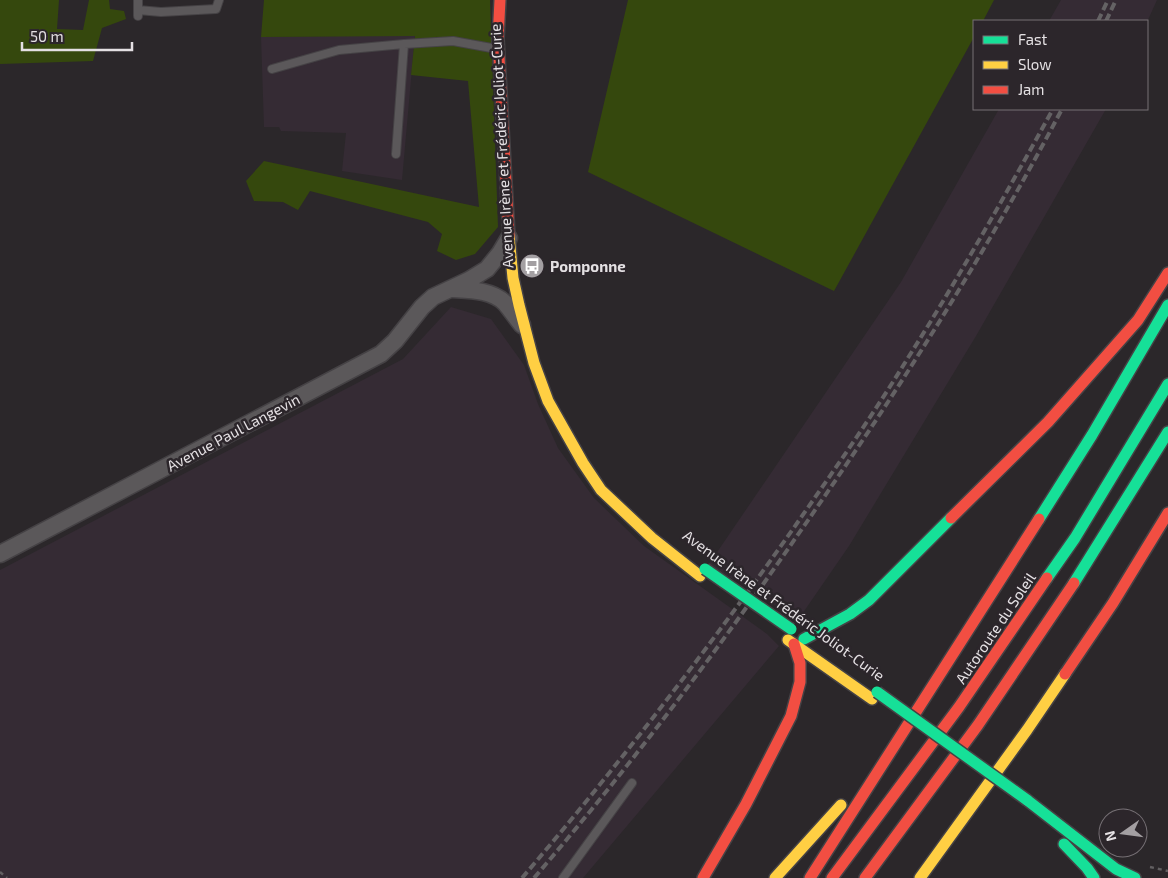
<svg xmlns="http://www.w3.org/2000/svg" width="1168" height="878" font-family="'Exo 2',sans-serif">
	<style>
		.built { fill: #352b34 }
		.green { fill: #35480d }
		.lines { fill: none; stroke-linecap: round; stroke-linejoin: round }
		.lane-casing { stroke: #454245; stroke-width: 10 }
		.street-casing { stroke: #454245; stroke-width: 19 }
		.fast-casing { stroke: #454245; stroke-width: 14 }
		.slow-casing { stroke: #454245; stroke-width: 14 }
		.jam-casing { stroke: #454245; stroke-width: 14 }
		.path { stroke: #625f61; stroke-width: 2.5; stroke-dasharray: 4 4; stroke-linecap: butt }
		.lane { stroke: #5b585a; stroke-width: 8 }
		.street { stroke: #5b585a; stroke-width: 16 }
		.fast { stroke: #16e098; stroke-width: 11 }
		.slow { stroke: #ffcf43; stroke-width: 11 }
		.jam { stroke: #f24e42; stroke-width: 11 }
		.rail { stroke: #646264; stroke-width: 4; stroke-dasharray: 8 4; stroke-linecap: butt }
		.fast-bridge-casing { stroke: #454245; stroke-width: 14; stroke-linecap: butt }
		.fast-bridge { stroke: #16e098; stroke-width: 11 }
		.labels { text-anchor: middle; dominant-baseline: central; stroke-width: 5; stroke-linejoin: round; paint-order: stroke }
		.street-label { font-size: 15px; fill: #e4e0e3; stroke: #2c262b }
		.poi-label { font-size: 15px; font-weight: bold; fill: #e4e0e3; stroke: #2c262b; text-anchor: start }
	</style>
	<rect width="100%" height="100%" fill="#2b272a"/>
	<path class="built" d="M1061 0H1157L1147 22 1049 21Z
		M415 35 402 180 342 171 346 133 281 131 279 127H264L261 37Z
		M999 109H1106L976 336 849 546 798 620 709 564 901 282Z
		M451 307 491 319 524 365 538 404 558 448 594 498 644 546 767 634 779 646 583 878H0V570L403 359Z"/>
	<path class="green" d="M0 0H59L57 29 83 30 89 0H109L110 9 124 11 126 19 102 28 93 61 0 64Z
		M264 0H490L498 227 475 254 456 260 437 251 442 234 428 222 310 191 298 210 283 202 254 201 246 181 264 161 479 207 468 81 411 75 415 36 261 37Z
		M628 0H994L983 21H974V37L834 291 588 172Z"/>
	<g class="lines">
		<defs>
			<path id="lane" d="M138 0V16
				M138 10 161 12 216 9 219 0
				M272 69 339 50 404 44 453 41 497 49
				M396 154 404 44
				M563 878 632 783"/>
			<path id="street" d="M453 289C470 290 492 290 505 303 511 310 516 318 522 325
				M0 554 381 354 395 341 422 307 433 297 469 280 487 269 500 253 509 238"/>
			<path id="fast" d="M1039 519 1092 435 1168 305
				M1047 578 1075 538 1168 384
				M1074 583 1168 432
				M804 639 850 614 869 600 951 518
				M1027 800 1116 869 1135 878
				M1064 844 1087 868 1094 878"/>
			<path id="slow" d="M509 236 513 278 519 305 534 363 548 401 583 463 601 490 652 538 700 576
				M788 640 872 699
				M775 878 841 805
				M920 878 1027 730 1065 674"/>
			<path id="jam" d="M500 0 498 39 509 236
				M951 518 1048 422 1138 320 1168 273
				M1065 674 1113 603 1168 513
				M703 878 746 804 791 716 800 682V663L794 644
				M810 878 1039 519
				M832 878 959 707 1047 578
				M865 878 978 725 1074 583"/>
		</defs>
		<use href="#lane" class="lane-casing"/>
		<use href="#street" class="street-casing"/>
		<use href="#fast" class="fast-casing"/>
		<use href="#slow" class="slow-casing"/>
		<use href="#jam" class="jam-casing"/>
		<path class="path" d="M1150 867 1168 871
			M0 872 7 878"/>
		<use href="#lane" class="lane"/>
		<use href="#street" class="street"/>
		<use href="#fast" class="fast"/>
		<use href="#slow" class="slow"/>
		<use href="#jam" class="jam"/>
		<path class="rail" d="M1098 21 1108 0
			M1106 21 1116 0
			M522 878C618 766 708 649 793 529 832 473 871 418 906 361 958 279 1006 194 1053 109
			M534 878C628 769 715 654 797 536 893 399 984 257 1062 109"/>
		<defs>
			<path id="fast-bridge" d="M705 569 791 629
				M877 692 1027 800"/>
		</defs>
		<use href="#fast-bridge" class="fast-bridge-casing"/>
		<use href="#fast-bridge" class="fast-bridge"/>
	</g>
	<defs>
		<symbol id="bus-disc" viewBox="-11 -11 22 22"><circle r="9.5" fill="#a39fa2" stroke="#2c262b"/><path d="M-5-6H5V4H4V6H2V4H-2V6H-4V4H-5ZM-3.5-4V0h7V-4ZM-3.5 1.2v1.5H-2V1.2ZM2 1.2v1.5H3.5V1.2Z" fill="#fff"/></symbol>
	</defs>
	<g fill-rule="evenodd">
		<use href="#bus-disc" x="518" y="252" width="28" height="28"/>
	</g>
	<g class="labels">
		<g class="street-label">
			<text transform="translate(501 146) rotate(-93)">Avenue Irène et Frédéric Joliot-Curie</text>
			<text transform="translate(233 432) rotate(-28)">Avenue Paul Langevin</text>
			<text transform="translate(784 605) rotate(36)">Avenue Irène et Frédéric Joliot-Curie</text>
			<text transform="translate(995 628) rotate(-56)">Autoroute du Soleil</text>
		</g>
		<g class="poi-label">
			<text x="550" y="266">Pomponne</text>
		</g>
	</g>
	<rect x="973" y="20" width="175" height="90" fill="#2c262b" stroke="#767075"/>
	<rect x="983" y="36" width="25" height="8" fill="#16e098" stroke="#767075"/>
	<text x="1018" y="45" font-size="15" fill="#e4e0e3">Fast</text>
	<rect x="983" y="61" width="25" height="8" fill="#ffcf43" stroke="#767075"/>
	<text x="1018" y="70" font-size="15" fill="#e4e0e3">Slow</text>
	<rect x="983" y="86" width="25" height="8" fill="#f24e42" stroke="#767075"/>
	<text x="1018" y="95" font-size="15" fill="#e4e0e3">Jam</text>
	<g transform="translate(1123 833) rotate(256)"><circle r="24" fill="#2c262b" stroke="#767075"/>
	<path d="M0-4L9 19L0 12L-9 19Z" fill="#a39fa2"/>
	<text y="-8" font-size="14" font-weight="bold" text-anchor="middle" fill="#e4e0e3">N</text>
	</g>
	<path d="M22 42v8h110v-8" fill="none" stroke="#e4e0e3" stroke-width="2.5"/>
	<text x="30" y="42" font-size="15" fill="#e4e0e3" stroke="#2c262b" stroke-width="4" paint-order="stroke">50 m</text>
</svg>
